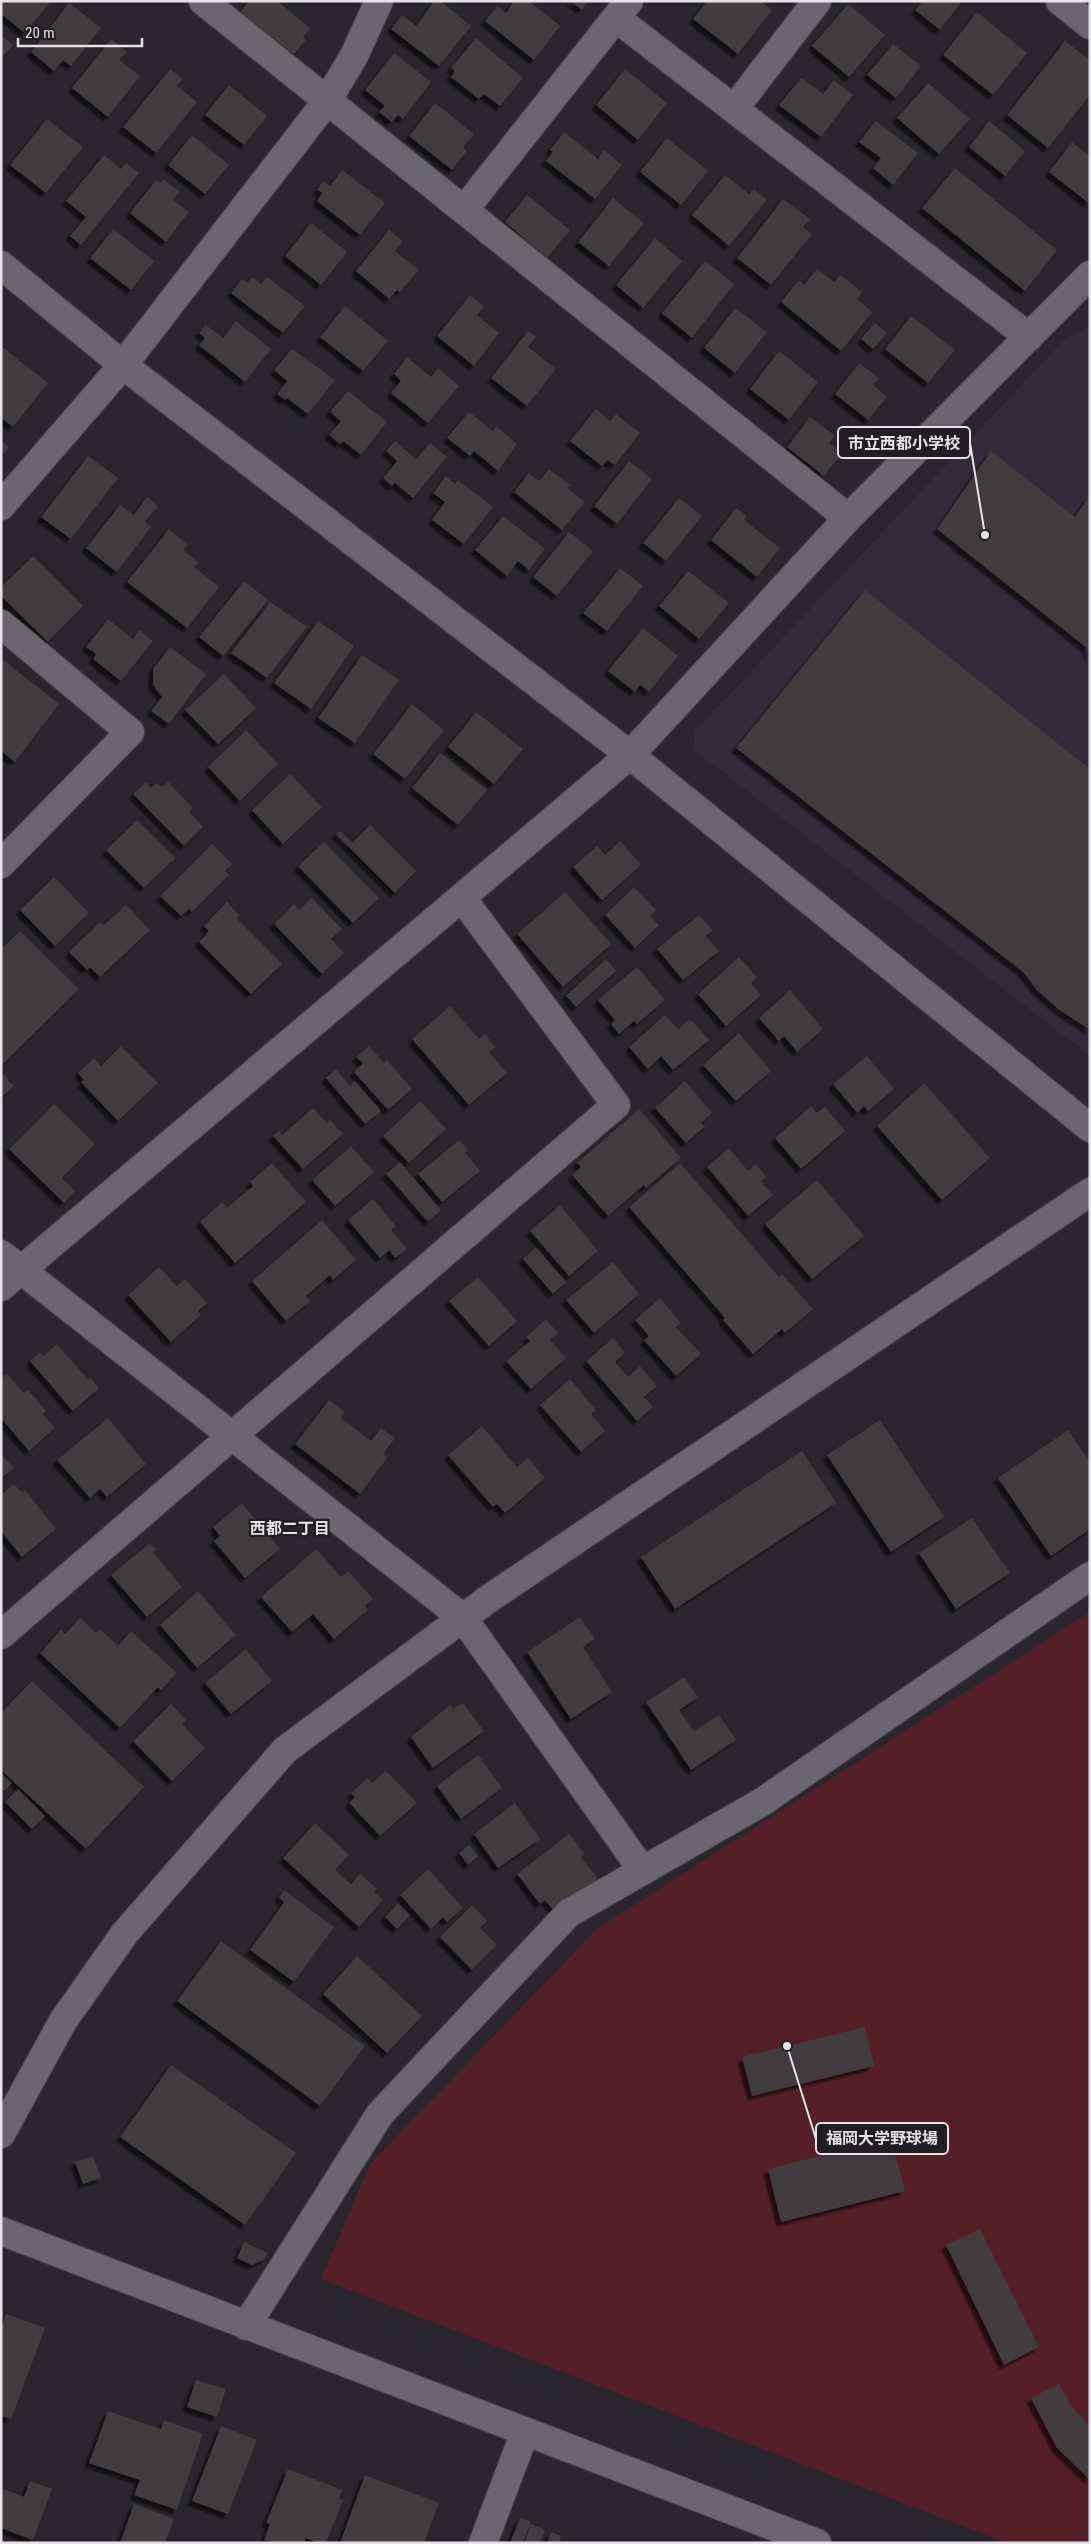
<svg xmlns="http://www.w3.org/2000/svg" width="1091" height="2544" font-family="'Roboto Condensed','Noto Sans JP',sans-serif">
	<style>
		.built { fill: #312c38 }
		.green { fill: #551f28 }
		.building { fill: #403a3e; filter: url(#shadow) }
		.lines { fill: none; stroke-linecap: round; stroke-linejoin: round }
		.minor-casing { stroke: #444347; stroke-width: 30 }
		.minor { stroke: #69666d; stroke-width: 28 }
		.labels { text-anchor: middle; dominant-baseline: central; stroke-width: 4.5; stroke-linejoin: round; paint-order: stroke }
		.neighbourhood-label { font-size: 16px; font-weight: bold; fill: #e4e3e7; stroke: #201e23 }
		.leader { fill: none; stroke: #e4e3e7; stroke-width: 2 }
		.callout-dot { fill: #e4e3e7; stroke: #201e23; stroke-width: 2 }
		.callout { fill: #201e23; stroke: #e4e3e7; stroke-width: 2 }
		.callout-label { font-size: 16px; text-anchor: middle; font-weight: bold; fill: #e4e3e7 }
	</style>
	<defs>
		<filter id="shadow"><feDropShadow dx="-4.5" dy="4.5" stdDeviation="1" flood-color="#0009"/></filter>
	</defs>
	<rect width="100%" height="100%" fill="#29272d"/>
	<path class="built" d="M1090 326V1056L694 750 695 731 1065 339Z"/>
	<path class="green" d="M1090 1612V2543H1007L321 2279 370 2164 597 1929Z"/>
	<path class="building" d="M1 1H51L25 33 1 14Z
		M249 1H277L310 28 303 37 306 40 294 54 240 12Z
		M434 1H441L471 26 439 66 391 29 402 15 416 26Z
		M514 1H529L560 26 534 60 485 21 497 6 506 13Z
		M570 1H588L582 10Z
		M707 1H761L772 10 738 54 693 19Z
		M923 1H962L940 30 915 10Z
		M69 3 101 28 71 66 63 60 54 71 31 52Z
		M848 4 885 35 849 77 812 46Z
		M977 12 1027 53 993 95 943 55Z
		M1 35 13 45 1 59Z
		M476 38 523 78 500 106 484 94 479 99 451 77 455 71 451 68Z
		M111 39 127 52 119 60 140 76 108 117 72 88Z
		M1065 41 1090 60V95L1048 148 1007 115Z
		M893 44 921 66 896 98 867 75Z
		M394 53 431 82 403 119 398 115 392 122 379 112 385 106 365 90Z
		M170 69 183 79 177 86 197 102 156 153 123 127Z
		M625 69 667 103 638 140 596 105Z
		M801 78 823 94 834 80 853 95 821 137 779 105Z
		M928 83 970 119 939 154 897 118Z
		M229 85 267 116 244 145 205 115Z
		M435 103 474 134 463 147 467 151 452 170 409 136Z
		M47 119 83 147 46 193 10 165Z
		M876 121 918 153 893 185 873 168 881 158 859 142Z
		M989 121 1025 151 1005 176 969 147Z
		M564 132 598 159 604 150 622 165 595 199 546 161 553 152 550 150Z
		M192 135 229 165 205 194 168 165Z
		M667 138 708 171 681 205 640 172Z
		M1072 142 1090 156V204L1049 172Z
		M104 155 121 169 126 163 139 173 81 245 70 236 86 217 66 201Z
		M955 168 1057 250 1025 291 922 208Z
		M342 170 385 203 360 235 317 201 322 193 317 190 323 181 330 186Z
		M725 175 749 194 754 189 767 200 729 246 692 215Z
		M163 179 180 192 173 200 189 212 166 242 130 213 156 180 160 183Z
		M527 195 570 230 547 258 505 222Z
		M613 198 644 223 609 266 578 242Z
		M783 199 810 219 803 227 812 234 771 285 737 258Z
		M311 223 347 252 321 285 285 256Z
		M113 229 154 261 131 290 90 258Z
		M389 230 403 241 395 251 419 270 400 292 397 290 389 299 356 271Z
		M655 238 682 261 643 308 616 285Z
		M705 261 734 284 692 338 662 313Z
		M817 269 834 282 840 275 862 292 857 299 872 312 841 351 781 302 799 280 804 285Z
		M252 277 261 284 267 277 305 306 283 333 231 293 242 279 248 283Z
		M470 295 484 306 477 315 499 333 474 366 437 336Z
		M345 306 388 341 363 371 320 337Z
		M735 308 767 332 735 373 704 348Z
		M911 316 955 350 928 383 885 349Z
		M236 321 271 349 245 382 199 345 205 338 199 333 206 325 223 338Z
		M875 323 887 333 873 349 861 339Z
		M528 331 536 337 528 347 556 369 527 406 491 378Z
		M1 346 48 383 13 427 1 418Z
		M292 349 335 380 308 414 287 398 285 400 277 394 287 381 274 370Z
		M779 351 818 382 789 420 750 389Z
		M407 357 431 377 438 368 459 386 428 423 391 393 401 381 394 374Z
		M859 363 879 378 873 385 887 397 868 420 835 394Z
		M348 391 387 422 361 455 343 441 340 444 329 435 341 421 330 412Z
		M596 409 610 421 616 414 640 433 615 465 607 460 602 466 570 441Z
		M469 412 493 431 496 426 517 444 498 471 474 451 470 456 447 438Z
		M810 417 835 436 829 443 842 453 824 476 787 447Z
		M1 441 9 447 1 456Z
		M395 441 416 459 430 443 447 457 413 498 395 483 392 486 383 478 397 461 386 451Z
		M991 451 1075 517 1090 495V660L1087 648 937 529Z
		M88 456 118 478 71 539 41 517Z
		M629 461 652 479 617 524 594 506Z
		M549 469 570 485 567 488 585 502 562 530 514 492 529 473 539 481Z
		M446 476 455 484 458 480 493 507 464 544 432 520 445 502 433 493Z
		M147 497 158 506 145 522 151 527 117 572 86 548 120 505 134 515Z
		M679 498 702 516 666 561 643 543Z
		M736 508 747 516 744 520 780 548 757 577 711 540Z
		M503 516 545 549 529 570 518 561 507 576 475 550Z
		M169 529 188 545 183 550 198 562 194 567 219 587 187 628 127 582Z
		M569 532 593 551 557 596 533 577Z
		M33 556 83 606 48 642 1 596V587Z
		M620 568 643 586 607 631 583 613Z
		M688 571 729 603 699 639 659 606Z
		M244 581 268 600 223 656 199 637Z
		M865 590 1090 769V1030L1058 1009 1037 990 1023 972 736 748Z
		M270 602 307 627 267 678 231 653Z
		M108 619 133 639 139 630 153 641 121 681 93 659 96 654 86 647Z
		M318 621 354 646 311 709 274 683Z
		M643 628 678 656 649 692 640 685 635 692 608 671Z
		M170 647 206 674 169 724 151 711 162 697 153 685V669Z
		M362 655 399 680 355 743 318 718Z
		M2 659 59 704 15 762 1 751Z
		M224 674 256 708 218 744 185 710Z
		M412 704 444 730 405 779 373 754Z
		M476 712 523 749 494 784 448 747Z
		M246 730 278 764 240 801 208 767Z
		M440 753 487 790 458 825 412 788Z
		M290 774 322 807 283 844 252 810Z
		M146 782 151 788 156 783 162 787 168 782 193 808 189 812 203 827 184 846 133 794Z
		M137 820 175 858 144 888 106 850Z
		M370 825 416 871 395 893 336 834 340 831 352 843Z
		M620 841 641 865 602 900 573 867 597 846 605 855Z
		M324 842 379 898 353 923 298 866Z
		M212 844 232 864 225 871 229 875 192 912 189 909 181 916 160 896Z
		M54 877 89 913 55 946 20 910Z
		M634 887 656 910 650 916 659 925 635 948 605 915Z
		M565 892 611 944 563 987 517 934Z
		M312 898 342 929 331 939 344 953 322 974 274 924 294 904 299 910Z
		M227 902 239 915 236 918 282 964 251 994 199 942 209 931 204 926Z
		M126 905 150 930 100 977 90 967 87 970 69 952 100 922 104 925Z
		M699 915 713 930 706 936 719 951 683 980 657 949Z
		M20 931 79 989 1 1066V949Z
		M739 957 757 977 751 983 761 995 726 1026 698 994Z
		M606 959 616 971 576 1007 566 996Z
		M637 967 665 1000 637 1024 634 1021 619 1034 611 1024 615 1020 598 1000Z
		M790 990 823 1029 797 1052 784 1036 779 1041 759 1018Z
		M450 1006 479 1039 485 1034 495 1047 489 1052 507 1073 469 1105 412 1039Z
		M665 1015 678 1029 690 1019 709 1040 673 1070 661 1056 648 1069 629 1047Z
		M739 1033 771 1071 736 1101 703 1065Z
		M121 1046 158 1083 118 1121 81 1082 84 1080 78 1073 94 1058 101 1066Z
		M369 1046 384 1063 387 1060 412 1089 388 1110 354 1072 363 1063 356 1057Z
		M867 1056 894 1089 868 1111 864 1106 857 1113 833 1084Z
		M336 1069 350 1086 355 1081 381 1111 365 1124 326 1078Z
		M1 1072 14 1086 1 1098Z
		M685 1081 712 1113 701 1123 704 1127 686 1143 655 1108Z
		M924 1083 990 1158 942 1200 877 1126Z
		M420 1101 446 1129 409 1163 383 1136Z
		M54 1104 95 1144 62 1178 75 1191 64 1203 9 1149Z
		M811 1106 817 1113 825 1107 845 1131 801 1169 775 1138Z
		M313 1108 327 1123 330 1120 343 1134 303 1169 273 1136 279 1131 282 1135Z
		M639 1109 681 1158 646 1188 644 1185 608 1216 572 1175 581 1167 577 1163Z
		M459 1140 468 1150 465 1153 480 1171 442 1202 418 1174Z
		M351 1146 374 1172 335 1206 312 1180Z
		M729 1148 748 1171 756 1164 766 1177 761 1181 773 1195 748 1216 707 1167Z
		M400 1162 441 1210 428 1222 386 1174Z
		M272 1163 306 1202 235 1263 200 1222 222 1202 227 1208 253 1186 250 1182Z
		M680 1163 779 1277 782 1274 813 1309 785 1333 782 1329 753 1354 723 1320 725 1318 629 1207Z
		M817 1180 864 1236 812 1279 765 1224Z
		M373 1199 396 1226 391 1230 407 1249 395 1258 389 1250 380 1258 348 1220Z
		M560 1205 598 1251 569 1276 530 1231Z
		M322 1220 356 1260 333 1280 330 1275 306 1296 310 1301 286 1321 252 1281Z
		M536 1247 566 1282 553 1294 523 1259Z
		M613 1262 639 1294 594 1333 566 1300Z
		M159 1267 177 1286 185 1279 207 1303 198 1311 201 1315 171 1342 128 1295Z
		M478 1277 517 1321 489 1346 449 1301Z
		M660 1298 681 1323 676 1327 701 1354 676 1376 644 1340 649 1336 635 1320Z
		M546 1319 558 1333 550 1340 566 1358 531 1389 506 1361 530 1341 526 1337Z
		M613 1338 625 1353 615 1362 628 1377 640 1366 657 1386 644 1397 653 1407 637 1421 586 1361Z
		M57 1344 88 1380 91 1378 99 1388 73 1411 30 1361 40 1352 43 1356Z
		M7 1374 24 1393 28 1390 46 1411 43 1414 55 1428 29 1451 1 1418V1379Z
		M570 1379 596 1410 591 1414 605 1431 581 1452 540 1405Z
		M329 1400 345 1412 341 1418 371 1441 381 1428 395 1438 383 1454 388 1457 360 1494 295 1444Z
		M108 1418 146 1464 107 1497 100 1489 90 1498 57 1460Z
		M880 1420 944 1517 891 1552 827 1455Z
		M482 1426 517 1467 528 1458 545 1478 505 1513 497 1504 493 1507 448 1455Z
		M1068 1430 1090 1462V1529L1051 1556 998 1478Z
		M802 1451 836 1503 675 1609 641 1557Z
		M1 1454 14 1468 1 1478Z
		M14 1484 22 1493 25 1490 56 1529 22 1557 1 1531V1495Z
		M242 1503 280 1549 245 1578 214 1541 220 1536 213 1527Z
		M972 1518 1010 1573 956 1609 919 1553Z
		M150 1543 156 1550 153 1552 182 1587 147 1617 111 1575Z
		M316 1549 341 1577 348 1571 373 1599 365 1606 368 1610 334 1639 313 1614 292 1632 261 1597Z
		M198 1591 236 1635 197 1668 160 1625Z
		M580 1617 595 1639 583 1647 612 1692 571 1719 527 1652Z
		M80 1618 96 1633 100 1629 118 1646 131 1631 177 1673 161 1690 158 1687 120 1728 40 1653 61 1630 65 1634Z
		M246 1649 272 1681 231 1714 205 1683Z
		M684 1677 698 1697 679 1710 694 1731 719 1715 736 1740 691 1770 646 1702Z
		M32 1681 144 1787 86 1849 1 1770V1713Z
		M463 1703 484 1731 433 1768 411 1737 450 1705 453 1709Z
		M171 1704 186 1720 182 1724 205 1748 172 1781 133 1741Z
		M478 1755 502 1788 461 1819 437 1786Z
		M386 1771 417 1803 380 1836 349 1803 355 1797 351 1793 368 1778 372 1783Z
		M1 1773 12 1783 4 1792 1 1789Z
		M18 1789 45 1816 32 1829 5 1802Z
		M515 1803 540 1839 498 1868 474 1834Z
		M315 1823 349 1855 335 1870 351 1884 360 1874 377 1889 374 1892 383 1900 359 1927 283 1858Z
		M569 1834 585 1854 581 1857 598 1879 555 1912 545 1900 540 1904 517 1874Z
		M469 1845 478 1856 468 1865 459 1853Z
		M428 1869 463 1908 447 1922 443 1917 431 1929 400 1895Z
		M284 1890 334 1927 294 1982 250 1950 284 1902 279 1898Z
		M398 1903 410 1915 397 1929 385 1917Z
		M472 1905 487 1921 480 1928 497 1945 472 1970 440 1937Z
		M221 1941 365 2046 320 2106 177 2001Z
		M357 1956 422 2016 387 2053 323 1994Z
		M865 2027 874 2066 752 2096 742 2057Z
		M171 2065 296 2153 245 2225 120 2137Z
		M891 2138 905 2191 781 2222 768 2169Z
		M93 2156 101 2178 83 2184 75 2162Z
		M980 2229 1039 2347 1004 2365 946 2245Z
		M244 2242 268 2253 265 2259 252 2265 237 2258Z
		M6 2314 45 2328 11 2419 1 2416V2327Z
		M196 2380 226 2389 217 2417 187 2407Z
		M1059 2384 1072 2407 1090 2426V2480L1057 2448 1031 2398Z
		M108 2411 161 2429 164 2420 203 2434 177 2510 134 2495 140 2480 89 2463Z
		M221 2426 257 2440 228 2514 192 2501Z
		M288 2469 342 2490 339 2499 343 2500 326 2543H318L306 2538 304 2543H272L264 2540 270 2524 266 2523Z
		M365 2475 439 2503 424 2543H340Z
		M30 2481 52 2489 33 2540 1 2528V2488L24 2497Z
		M134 2504 174 2519 165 2543H120Z
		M520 2518 531 2522 523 2543H510Z
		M531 2524 545 2530 540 2543H524Z
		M551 2532 561 2536 559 2543H547Z"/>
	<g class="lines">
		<defs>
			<path id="minor" d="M203 1 848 518
				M1060 1 1090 25
				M616 18 1029 337
				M734 109 817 1
				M464 210 629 1
				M1 265 123 365 630 755 1090 1128
				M1 506 123 365 327 101 354 56 379 1
				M1 624 130 732 1 864
				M1 1254 463 1618 643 1871
				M1 1287 630 755 848 518 1090 275
				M1 1635 616 1105 462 898
				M1 2134 63 2021 125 1933 285 1750 487 1600 1090 1192
				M1 2231 817 2543
				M246 2326 380 2114 569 1913 762 1802 1090 1576
				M483 2543 525 2432"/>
		</defs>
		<use href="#minor" class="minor-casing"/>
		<use href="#minor" class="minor"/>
	</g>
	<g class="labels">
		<g class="neighbourhood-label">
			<text x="290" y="1528">西都二丁目</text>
		</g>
	</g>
	<path class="leader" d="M985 535L970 443M787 2046L816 2139"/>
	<g class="callout-dot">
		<circle cx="985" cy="535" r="5"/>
		<circle cx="787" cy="2046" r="5"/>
	</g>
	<g class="callout">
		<rect x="838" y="427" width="132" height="31" rx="5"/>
		<rect x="816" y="2123" width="132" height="31" rx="5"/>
	</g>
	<g class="callout-label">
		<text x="904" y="449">市立西都小学校</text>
		<text x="882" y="2144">福岡大学野球場</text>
	</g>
	<rect width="1091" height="2544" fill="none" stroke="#e4e3e7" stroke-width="5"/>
	<path d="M18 38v8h124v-8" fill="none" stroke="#e4e3e7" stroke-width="2.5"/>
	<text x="25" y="38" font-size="15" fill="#e4e3e7" stroke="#201e23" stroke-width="4" paint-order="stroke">20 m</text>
</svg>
